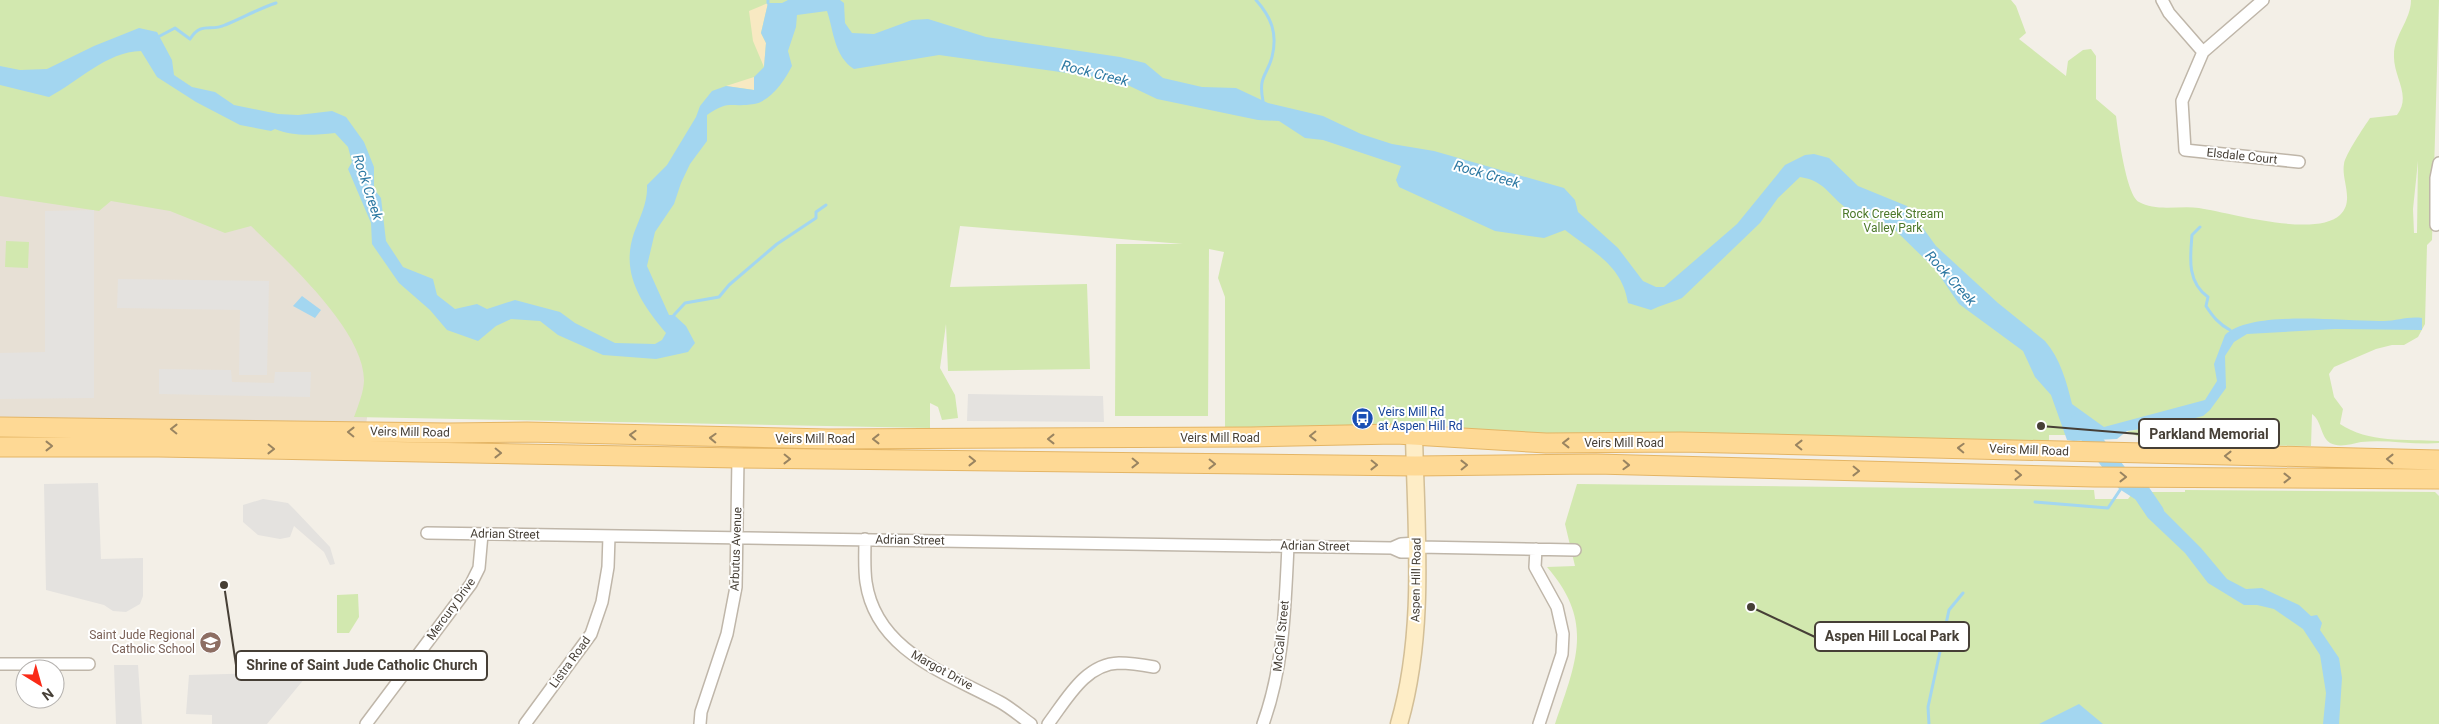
<svg xmlns="http://www.w3.org/2000/svg" width="2439" height="724" font-family="Roboto,sans-serif">
	<style>
		.residential { fill: #e7e0d5 }
		.green { fill: #d2e8af; fill-rule: evenodd }
		.sand { fill: #f8e9c2 }
		.parking { fill: #e4e2df }
		.water { fill: #a3d6f0 }
		.lines { fill: none; stroke-linecap: round; stroke-linejoin: round }
		.stream { stroke: #a3d6f0; stroke-width: 3 }
		.river { stroke: #a3d6f0; stroke-width: 18 }
		.street-casing { stroke: #bfb6a9; stroke-width: 14 }
		.secondary-casing { stroke: #d3bf97; stroke-width: 19 }
		.primary-casing { stroke: #e4b565; stroke-width: 21 }
		.street { stroke: #fff; stroke-width: 11 }
		.secondary { stroke: #feedc6; stroke-width: 16 }
		.primary { stroke: #fed995; stroke-width: 19 }
		.oneway { stroke: #998461 }
		.labels { text-anchor: middle; dominant-baseline: central; stroke-width: 4; stroke-linejoin: round; paint-order: stroke }
		.street-label { font-size: 12px; fill: #463f36; stroke: #fff }
		.park-label { font-size: 12px; fill: #4c7829; stroke: #fff }
		.transit-label { font-size: 12px; fill: #164399; stroke: #fff; text-anchor: start }
		.education-label { font-size: 12px; fill: #785e54; stroke: #fff; text-anchor: end }
		.water-label { font-size: 14px; font-style: italic; fill: #2c78a2; stroke: #fff }
		.leader { fill: none; stroke: #463f36; stroke-width: 2 }
		.callout-dot { fill: #463f36; stroke: #fff; stroke-width: 2 }
		.callout { fill: #fff; stroke: #463f36; stroke-width: 2 }
		.callout-label { font-size: 14px; text-anchor: middle; font-weight: bold; fill: #463f36 }
	</style>
	<rect width="100%" height="100%" fill="#f3efe7"/>
	<path class="residential" d="M0 157 250 219 365 318 367 418 365 432 0 427Z"/>
	<path class="green" d="M0 0H2011L2016 6 2026 33 2019 39 2066 76 2068 61 2083 50 2091 49 2096 56V99L2116 116C2118 131 2126 195 2139 202 2156 212 2181 205 2199 208 2231 213 2315 238 2340 215 2355 201 2341 180 2344 164 2345 155 2364 127 2370 118L2397 115C2412 95 2393 77 2394 55 2394 35 2411 20 2411 0H2439L2432 240 2427 245 2425 324 2418 337 2404 345H2392L2376 349 2334 367 2329 374 2334 397 2343 409 2340 424C2368 443 2406 439 2439 441V443C2413 445 2386 439 2361 442 2352 444 2339 448 2330 443 2320 436 2322 421 2312 414L2311 446 2139 444V437L2127 431 2138 430 2062 425 2066 435H2049V444L1225 432V297L1218 278 1224 252 1209 249 1208 416H1115L1116 244H1183L960 226 950 287 1087 284 1090 369 948 371 946 324 940 368 955 395 958 418 942 420 938 407 930 403V428L354 417C358 406 364 391 364 380 364 330 285 259 251 226L225 233 170 211 111 201 99 211 0 196ZM2418 161 2417 233H2414L2413 209Z
		M6 241 29 242 28 268 5 267Z
		M1577 484 2094 490 2095 499H2128L2132 494 2135 499H2154L2149 492H2185V490L2435 492 2439 496V724H1555C1576 662 1595 622 1547 567L1575 566 1565 524Z
		M358 594 359 617 349 633H337V595Z"/>
	<path class="sand" d="M768 3 761 33 766 43 764 67 753 41 749 11Z
		M754 77V90L726 86Z"/>
	<path class="parking" d="M94 210V398L0 399V353L45 352V211Z
		M118 279 269 281 267 375H239L240 310 117 308Z
		M159 369 231 370 232 382 274 383 275 372H311L310 397 159 394Z
		M968 394 1103 396 1104 422 967 421Z
		M98 483 101 559 143 558V596L140 604 126 612 113 611 104 605 46 590 44 484Z
		M263 499 288 503 294 509 330 547 335 564 330 565 324 552 294 526 290 537 280 539 258 535 243 522V505Z
		M114 665H138L142 724H116Z
		M310 672 267 724H212V715L186 714 189 675Z"/>
	<path class="water" d="M788 0H840L844 3 845 23 852 33 874 34 912 20 928 19 986 37 1120 57 1145 63 1163 78 1202 87 1236 88 1268 103 1323 116 1361 134 1392 144 1434 151 1564 188 1575 200 1578 212 1618 248 1643 281 1656 287H1664L1737 224 1785 165 1805 155 1814 154 1829 158 1858 186 1907 206 1936 246 1998 303 2045 341C2060 358 2067 383 2072 404L2104 427 2205 400 2217 381 2214 364 2225 335C2253 309 2345 322 2384 321 2397 321 2408 316 2422 318V330L2335 329 2247 334 2234 342 2225 356 2226 388 2210 410 2203 416 2168 425 2127 431 2117 439 2073 441 2067 440 2051 395 2035 377 2023 351 1959 304 1935 269 1894 229C1882 219 1865 218 1851 211 1830 199 1827 181 1800 177L1778 198 1760 223 1682 298C1671 303 1661 305 1651 310L1628 303C1622 265 1593 252 1565 230L1544 238 1495 231 1399 187 1396 180 1401 166 1323 140 1305 138 1279 121 1258 120 1157 99 1117 80 939 55 854 69C834 56 834 32 827 11L797 15 796 27 788 51 792 66C785 80 771 101 754 104 730 108 730 99 707 115V141L690 164 681 183 674 204 655 232 647 266 669 315H674L686 326 695 343 688 352 656 359 603 355 558 335 540 321 511 319 496 326 478 341 447 330 430 310 399 283 372 244 371 223 348 169 352 162 348 147 335 133C314 135 294 137 275 129L271 131 240 125 196 102 157 77 141 51C106 52 79 81 49 97L0 85V66L20 70 47 69 94 46 139 28 157 32 172 60 174 75 192 87 215 92 234 105 278 114 298 115 332 111 346 117 364 142 374 167V189L381 198 386 241 403 267 433 279 437 295 455 309 477 304 487 309 515 300 560 312 575 323 615 343 655 344 662 340 666 333C642 304 620 274 634 233 640 217 648 202 647 185L667 165 696 117 700 106 712 91 726 86 754 90V77L764 67 766 43 761 33 768 3H782Z
		M302 296 321 310 315 318 293 306Z
		M2149 492 2160 507 2201 548 2227 579 2246 589 2262 588 2299 605 2311 616 2317 615 2322 623 2320 630 2339 658 2342 678 2339 724H2323L2326 693 2320 655 2303 629 2274 609 2257 605H2244L2208 583 2185 553 2148 518 2132 494Z
		M2079 704 2103 724H2039Z"/>
	<g class="lines">
		<path class="stream" d="M1256 0C1271 17 1278 33 1272 57 1267 76 1258 76 1263 101
			M768 3V0
			M156 38 175 28 190 39C202 21 210 32 225 25 242 18 258 9 276 3
			M2200 227 2192 235C2190 258 2187 282 2208 297L2206 306C2213 317 2219 324 2230 330
			M674 315 685 303 719 297 729 285 777 244 816 218V212L826 205
			M2035 502 2108 508 2124 484
			M1929 724 1928 707 1949 610 1963 593"/>
		<path class="river" d="M2079 422 2125 482 2142 493 2155 512"/>
		<defs>
			<path id="street" d="M2162 0 2169 13 2203 52
				M2263 0 2203 52 2182 101 2185 150 2299 162
				M2436 225V178L2439 163
				M427 533 1392 548 1401 544 1417 543
				M865 539C865 553 864 568 866 582 876 651 946 673 1000 702 1011 708 1021 717 1031 724
				M1418 547 1575 550
				M1392 548 1401 552H1417
				M1536 549 1535 567 1557 607 1563 634 1562 654 1539 724
				M0 664H89
				M366 724 471 584 479 568 482 534
				M525 724 591 634 602 602 608 567 609 536
				M700 724 701 712 727 634 736 587 738 458
				M1048 724C1067 699 1085 664 1119 663 1131 663 1143 665 1154 667
				M1263 724C1284 666 1285 606 1288 546"/>
			<path id="secondary" d="M1399 724C1426 631 1416 531 1414 435"/>
			<path id="primary" d="M0 427 449 433 527 432 828 439 1251 437 1396 434 1546 443 1681 442 2439 460
				M0 447H158L738 458 1163 463 1415 466 1596 464 2094 477 2439 479"/>
		</defs>
		<use href="#street" class="street-casing"/>
		<use href="#secondary" class="secondary-casing"/>
		<use href="#primary" class="primary-casing"/>
		<use href="#street" class="street"/>
		<use href="#secondary" class="secondary"/>
		<use href="#primary" class="primary"/>
	</g>
	<defs><path id="oneway-chevron" d="M-2-3.5L2.5 0L-2 3.5" fill="none" stroke-width="1.6" stroke-linecap="round" stroke-linejoin="round" transform="scale(1.25)"/></defs>
	<g class="oneway">
		<use href="#oneway-chevron" transform="translate(174 429) rotate(-179)"/>
		<use href="#oneway-chevron" transform="translate(351 432) rotate(-179)"/>
		<use href="#oneway-chevron" transform="translate(633 435) rotate(-178)"/>
		<use href="#oneway-chevron" transform="translate(1313 436) rotate(179)"/>
		<use href="#oneway-chevron" transform="translate(713 438) rotate(-178)"/>
		<use href="#oneway-chevron" transform="translate(876 439) rotate(-180)"/>
		<use href="#oneway-chevron" transform="translate(1051 439) rotate(180)"/>
		<use href="#oneway-chevron" transform="translate(1566 443) rotate(180)"/>
		<use href="#oneway-chevron" transform="translate(1799 445) rotate(-179)"/>
		<use href="#oneway-chevron" transform="translate(49 446)"/>
		<use href="#oneway-chevron" transform="translate(1961 448) rotate(-178)"/>
		<use href="#oneway-chevron" transform="translate(271 449) rotate(1)"/>
		<use href="#oneway-chevron" transform="translate(498 453) rotate(1)"/>
		<use href="#oneway-chevron" transform="translate(2228 456) rotate(-179)"/>
		<use href="#oneway-chevron" transform="translate(787 459) rotate(1)"/>
		<use href="#oneway-chevron" transform="translate(2390 459) rotate(-179)"/>
		<use href="#oneway-chevron" transform="translate(972 461) rotate(1)"/>
		<use href="#oneway-chevron" transform="translate(1135 463) rotate(1)"/>
		<use href="#oneway-chevron" transform="translate(1212 464) rotate(1)"/>
		<use href="#oneway-chevron" transform="translate(1374 465) rotate(1)"/>
		<use href="#oneway-chevron" transform="translate(1464 465) rotate(-1)"/>
		<use href="#oneway-chevron" transform="translate(1626 465) rotate(2)"/>
		<use href="#oneway-chevron" transform="translate(1856 471) rotate(1)"/>
		<use href="#oneway-chevron" transform="translate(2018 475) rotate(1)"/>
		<use href="#oneway-chevron" transform="translate(2123 477) rotate(1)"/>
		<use href="#oneway-chevron" transform="translate(2287 478)"/>
	</g>
	<defs>
		<symbol id="bus-disc" viewBox="-11 -11 22 22"><circle r="9.5" fill="#1a4fb4" stroke="#fff"/><path d="M-5-6H5V4H4V6H2V4H-2V6H-4V4H-5ZM-3.5-4V0h7V-4ZM-3.5 1.2v1.5H-2V1.2ZM2 1.2v1.5H3.5V1.2Z" fill="#fff"/></symbol>
		<symbol id="school-disc" viewBox="-11 -11 22 22"><circle r="9.5" fill="#8d6e63" stroke="#fff"/><path d="M0-5L7-2L0 1L-7-2ZM-4 1L0 2.5L4 1V4Q0 6-4 4Z" fill="#fff"/></symbol>
	</defs>
	<g fill-rule="evenodd">
		<use href="#bus-disc" x="1350" y="406" width="25" height="25"/>
		<use href="#school-disc" x="198" y="630" width="25" height="25"/>
	</g>
	<g class="labels">
		<g class="street-label">
			<text transform="translate(2242 156) rotate(6)">Elsdale Court</text>
			<text transform="translate(410 432) rotate(1)">Veirs Mill Road</text>
			<text x="1220" y="438">Veirs Mill Road</text>
			<text x="815" y="439">Veirs Mill Road</text>
			<text x="1624" y="443">Veirs Mill Road</text>
			<text transform="translate(2029 450) rotate(2)">Veirs Mill Road</text>
			<text transform="translate(505 534) rotate(1)">Adrian Street</text>
			<text transform="translate(910 540) rotate(1)">Adrian Street</text>
			<text transform="translate(1315 546) rotate(1)">Adrian Street</text>
			<text transform="translate(736 549) rotate(-88)">Arbutus Avenue</text>
			<text transform="translate(1416 580) rotate(-89)">Aspen Hill Road</text>
			<text transform="translate(451 609) rotate(-54)">Mercury Drive</text>
			<text transform="translate(1281 636) rotate(-84)">McCall Street</text>
			<text transform="translate(570 662) rotate(-54)">Listra Road</text>
			<text transform="translate(942 670) rotate(29)">Margot Drive</text>
		</g>
		<g class="park-label">
			<text x="1893" y="214">Rock Creek Stream<tspan x="1893" dy="14">Valley Park</tspan></text>
		</g>
		<g class="transit-label">
			<text x="1378" y="412">Veirs Mill Rd<tspan x="1378" dy="14">at Aspen Hill Rd</tspan></text>
		</g>
		<g class="education-label">
			<text x="195" y="635">Saint Jude Regional<tspan x="195" dy="14">Catholic School</tspan></text>
		</g>
		<g class="water-label">
			<text transform="translate(1095 73) rotate(14)">Rock Creek</text>
			<text transform="translate(1487 174) rotate(16)">Rock Creek</text>
			<text transform="translate(368 187) rotate(72)">Rock Creek</text>
			<text transform="translate(1951 278) rotate(48)">Rock Creek</text>
		</g>
	</g>
	<path class="leader" d="M2041 426L2139 434M1751 607L1815 637M224 585L236 665"/>
	<g class="callout-dot">
		<circle cx="2041" cy="426" r="5"/>
		<circle cx="1751" cy="607" r="5"/>
		<circle cx="224" cy="585" r="5"/>
	</g>
	<g class="callout">
		<rect x="2139" y="419" width="140" height="29" rx="5"/>
		<rect x="1815" y="622" width="154" height="29" rx="5"/>
		<rect x="236" y="651" width="251" height="29" rx="5"/>
	</g>
	<g class="callout-label">
		<text x="2209" y="439">Parkland Memorial</text>
		<text x="1892" y="641">Aspen Hill Local Park</text>
		<text x="362" y="670">Shrine of Saint Jude Catholic Church</text>
	</g>
	<g transform="translate(40 684) rotate(143)"><circle r="24" fill="#ffffff" stroke="#b5b2af"/>
	<path d="M0-4L9 19L0 12L-9 19Z" fill="#fa2a17"/>
	<text y="-8" font-size="14" font-weight="bold" text-anchor="middle" fill="#463f36">N</text>
	</g>
</svg>
